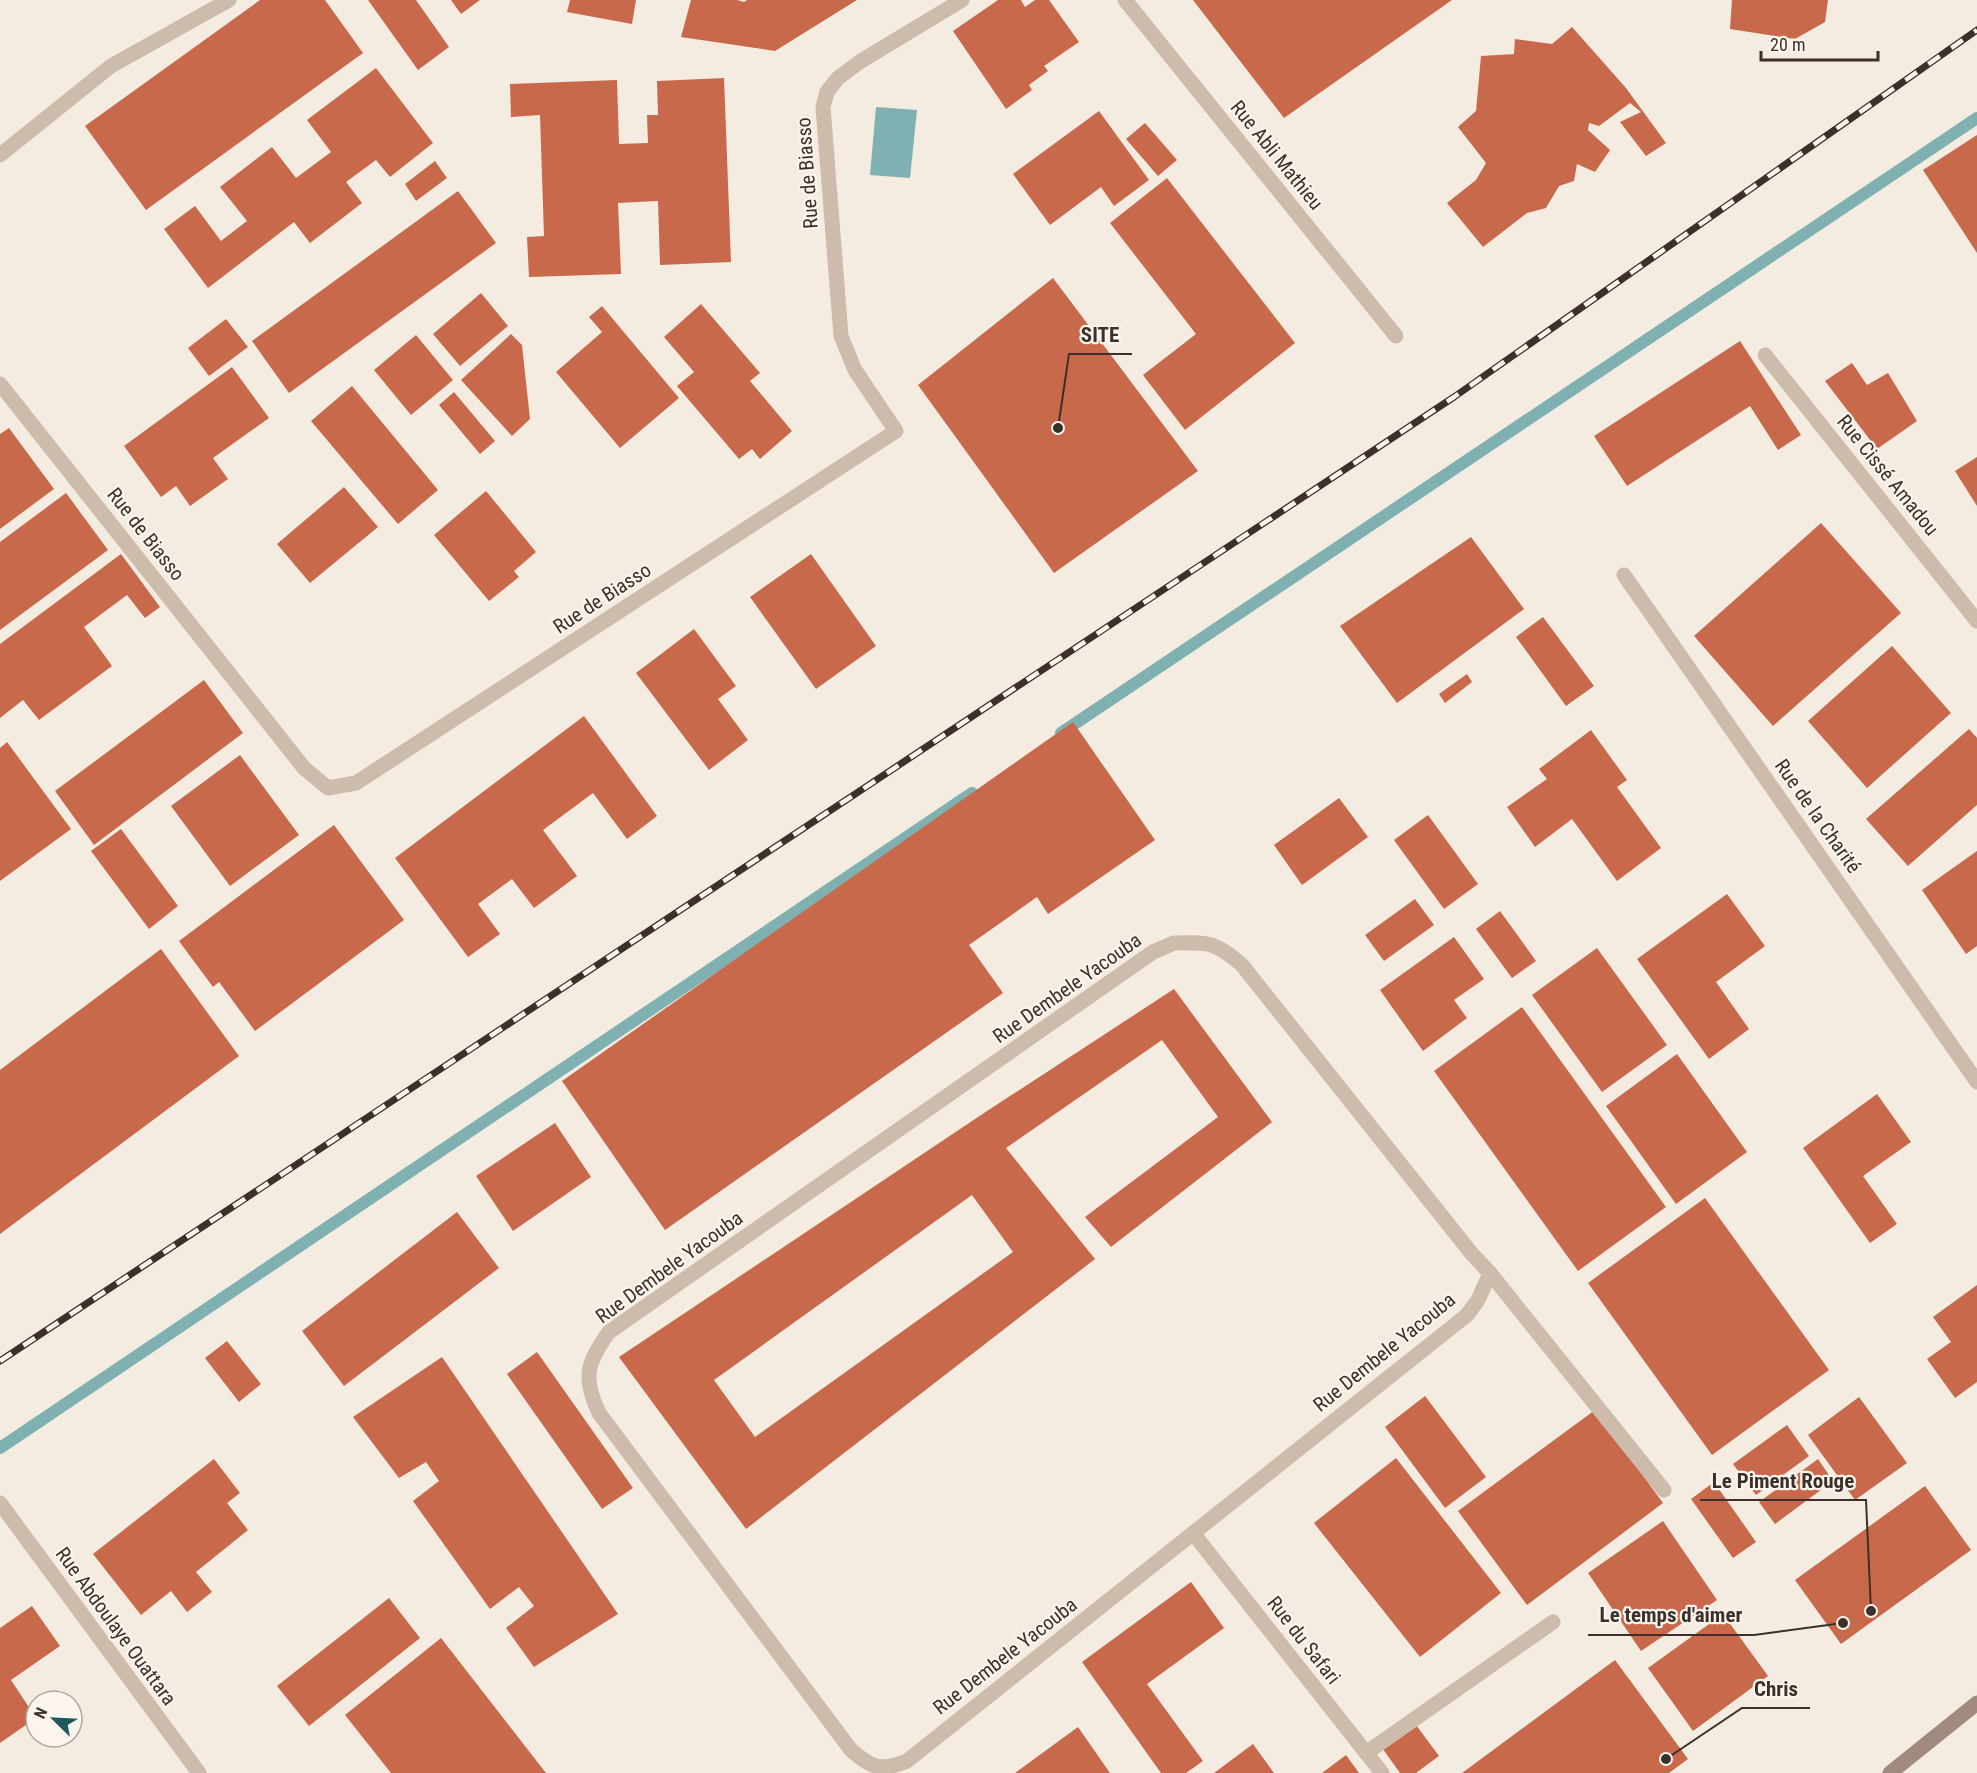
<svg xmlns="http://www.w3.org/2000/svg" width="1977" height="1773" font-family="'Roboto Condensed',sans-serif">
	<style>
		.water { fill: #7fb0b2 }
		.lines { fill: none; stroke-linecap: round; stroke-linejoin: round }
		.stream { stroke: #7fb0b2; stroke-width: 12 }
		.building { fill: #c8694b; fill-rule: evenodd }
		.lane { stroke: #cdbbac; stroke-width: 15 }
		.street { stroke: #cdbbac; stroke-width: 15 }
		.secondary { stroke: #a18a7d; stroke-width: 15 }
		.rail-casing { stroke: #3b302b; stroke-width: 7 }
		.rail { stroke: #fbf5ee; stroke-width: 4.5; stroke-dasharray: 14; stroke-linecap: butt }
		.labels { text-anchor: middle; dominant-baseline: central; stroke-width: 4.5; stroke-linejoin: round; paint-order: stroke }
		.street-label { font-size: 20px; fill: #3b302b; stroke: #fbf5ee }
		.leader { fill: none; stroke: #3b302b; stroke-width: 2 }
		.callout-dot { fill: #3b302b; stroke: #fbf5ee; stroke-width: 2 }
		.callout-label { font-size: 21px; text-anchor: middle; font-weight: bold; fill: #3b302b; stroke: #fbf5ee; stroke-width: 4.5; stroke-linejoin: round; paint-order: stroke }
	</style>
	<rect width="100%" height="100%" fill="#f4ebe1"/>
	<path class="water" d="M876 107 917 110 910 178 870 175Z"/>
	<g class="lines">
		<path class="stream" d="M1061 733 1977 118
			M0 1448 972 793"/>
	</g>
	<path class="building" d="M260 0H325L363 53 146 210 85 126Z
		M368 0H416L449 47 418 70Z
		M451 0H480L461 14Z
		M570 0H636L632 24 567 12Z
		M691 0H737L744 2 747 0H857L775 51 681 37Z
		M998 0H1021L1025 7 1035 0H1049L1079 42 1044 66 1048 71 1029 85 1032 90 1006 109 953 31Z
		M1193 0H1452L1284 118Z
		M1732 0H1828L1825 22 1795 39 1730 29Z
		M1572 27 1626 88 1666 143 1646 156 1620 122 1641 112 1630 103 1599 126 1589 123 1588 130 1610 150 1595 172 1577 164 1574 181 1559 186 1546 208 1527 213 1483 247 1447 203 1476 180 1486 163 1458 127 1476 111 1481 56 1514 54 1515 39 1552 44Z
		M376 68 433 143 390 177 376 160 346 182 362 203 310 243 294 222 208 288 164 229 195 206 221 241 247 221 220 187 272 147 296 178 331 152 307 120Z
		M724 78 731 262 660 265 658 201 618 203 621 274 529 277 527 237 544 236 540 115 511 117 510 84 617 80 619 144 648 143 647 115H658L657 81Z
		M1099 111 1149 180 1114 206 1101 187 1050 225 1013 174Z
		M1145 123 1177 160 1158 176 1126 139Z
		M1977 135V253L1923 170Z
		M435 161 447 178 416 201 405 184Z
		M1167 178 1295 343 1185 430 1143 375 1196 334 1110 223Z
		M458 191 496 243 289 393 252 341Z
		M1053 278 1198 471 1054 573 918 385Z
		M481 293 508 326 460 366 433 334Z
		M701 304 760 373 750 381 792 431 760 459 752 449 739 459 677 386 694 372 664 337Z
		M602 306 679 398 620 448 556 372 602 332 589 317Z
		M226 319 248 347 209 376 188 348Z
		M511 334 522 345 530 419 512 436 461 380Z
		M416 335 453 380 411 415 374 370Z
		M1740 341 1801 435 1778 450 1750 406 1627 486 1594 436Z
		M1852 363 1867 385 1888 373 1917 421 1877 449 1825 381Z
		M232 367 269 418 213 458 228 479 190 506 176 486 161 497 124 446Z
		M352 386 438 490 398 524 311 421Z
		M454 392 495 441 480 454 439 405Z
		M9 428 54 489 0 529V434Z
		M1977 457V506L1955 471Z
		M344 487 378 527 310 583 277 544Z
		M486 491 536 552 514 571 519 577 489 601 434 535Z
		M66 493 108 550 0 630V542Z
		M1821 523 1901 613 1773 726 1694 636Z
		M1471 537 1524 609 1397 703 1340 626Z
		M121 554 160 607 145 618 127 595 84 627 112 666 39 720 23 700 0 718V644Z
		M811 554 876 646 816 689 750 597Z
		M1543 617 1594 686 1566 706 1516 637Z
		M694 629 736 686 718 699 748 740 709 770 636 673Z
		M1892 646 1951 713 1867 788 1808 721Z
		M1467 674 1472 682 1445 703 1439 694Z
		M204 680 243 733 94 845 55 791Z
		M584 716 657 816 627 839 593 793 543 830 577 876 534 908 512 879 478 904 500 934 468 957 395 858Z
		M1073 722 1155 840 1048 914 1037 897 969 945 1003 993 665 1230 562 1081Z
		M1969 729 1977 738V805L1908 866 1866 819Z
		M1591 730 1627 780 1617 787 1661 848 1617 881 1572 819 1535 847 1507 807 1547 779 1539 769Z
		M7 742 71 829 0 881V748Z
		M240 755 299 835 230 886 171 806Z
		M1339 798 1368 837 1302 885 1274 845Z
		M1428 815 1478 884 1444 909 1394 840Z
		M334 825 404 920 255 1031 219 982 213 987 179 941Z
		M121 829 178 906 149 929 91 851Z
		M1977 851V946L1966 954 1922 890Z
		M1727 894 1765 946 1716 982 1749 1029 1709 1059 1637 959Z
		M1415 899 1434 925 1384 961 1365 935Z
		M1500 911 1536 961 1512 978 1476 929Z
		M1454 937 1484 979 1454 1000 1467 1018 1423 1051 1380 990Z
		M1597 948 1667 1045 1602 1092 1532 995Z
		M161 949 239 1056 0 1234V1070Z
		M1174 989 1272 1122 1111 1247 1085 1217 1218 1117 1162 1040 1006 1148 1095 1259 746 1529 619 1357 981 1115ZM972 1195 1013 1252 755 1437 714 1380Z
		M1522 1007 1666 1207 1578 1271 1434 1071Z
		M1677 1054 1747 1152 1676 1204 1606 1106Z
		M1877 1094 1911 1142 1863 1176 1897 1224 1870 1243 1803 1148Z
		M555 1123 591 1177 513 1231 476 1176Z
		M1705 1198 1829 1370 1712 1455 1588 1283Z
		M457 1212 499 1268 344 1386 302 1331Z
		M1977 1285V1382L1955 1398 1927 1359 1951 1342 1933 1317Z
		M227 1341 261 1384 239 1402 205 1358Z
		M537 1352 633 1488 602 1509 507 1374Z
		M442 1357 618 1614 534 1667 506 1628 534 1606 519 1587 490 1609 413 1501 439 1481 426 1462 399 1478 353 1417Z
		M1425 1396 1486 1477 1445 1508 1385 1427Z
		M1859 1397 1907 1463 1855 1500 1808 1435Z
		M1595 1410 1663 1503 1527 1605 1458 1511Z
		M1787 1425 1809 1456 1756 1495 1733 1464Z
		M1396 1458 1501 1593 1420 1657 1314 1523Z
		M214 1459 240 1493 227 1503 248 1530 196 1572 212 1592 187 1612 171 1591 141 1615 93 1554Z
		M1818 1459 1833 1481 1775 1524 1759 1502Z
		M1714 1482 1756 1542 1733 1558 1691 1499Z
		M1925 1486 1971 1550 1841 1644 1795 1580Z
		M1663 1521 1717 1600 1641 1651 1588 1573Z
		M1191 1582 1224 1628 1147 1684 1203 1761 1186 1773H1161L1082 1662Z
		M389 1598 420 1638 309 1726 277 1686Z
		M32 1606 60 1646 11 1680 36 1718 0 1743V1628Z
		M1723 1614 1768 1676 1693 1731 1648 1668Z
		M441 1638 546 1773H391L345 1715Z
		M1615 1660 1688 1759 1669 1773H1462Z
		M1413 1721 1439 1756 1416 1773H1400L1380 1745Z
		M1078 1727 1110 1773H1015Z
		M1253 1744 1274 1773H1214Z
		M1346 1755 1359 1773H1322Z"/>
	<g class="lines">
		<path class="lane" d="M1490 1273 1664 1490
			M1366 1753 1553 1622"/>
		<path class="street" d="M1125 0 1396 336
			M0 155 111 66 229 0
			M1765 355 1977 621
			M0 384 304 768 328 788 356 783 896 431 855 370 841 336 823 107 827 92 838 78 861 61 962 0
			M1624 575 1977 1082
			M1174 943C1208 942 1216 942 1242 965L1472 1254 1490 1273 1478 1300 1467 1315 907 1761C880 1772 872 1768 851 1750L599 1413C582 1377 587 1363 609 1332L1153 952Z
			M0 1503 199 1773
			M1193 1533 1382 1773"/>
		<path class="secondary" d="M1890 1773 1977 1703"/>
		<defs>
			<path id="rail" d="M0 1361 1454 397 1977 30"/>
		</defs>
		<use href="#rail" class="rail-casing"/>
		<use href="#rail" class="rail"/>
	</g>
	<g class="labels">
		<g class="street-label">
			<text transform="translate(1277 155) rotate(51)">Rue Abli Mathieu</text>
			<text transform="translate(807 173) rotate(-94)">Rue de Biasso</text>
			<text transform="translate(1888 475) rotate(51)">Rue Cissé Amadou</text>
			<text transform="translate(146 534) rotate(52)">Rue de Biasso</text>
			<text transform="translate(602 598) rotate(-33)">Rue de Biasso</text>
			<text transform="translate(1818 816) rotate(55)">Rue de la Charité</text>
			<text transform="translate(1067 988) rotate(-35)">Rue Dembele Yacouba</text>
			<text transform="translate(669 1267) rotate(-36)">Rue Dembele Yacouba</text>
			<text transform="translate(1384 1352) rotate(-39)">Rue Dembele Yacouba</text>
			<text transform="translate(116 1626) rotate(54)">Rue Abdoulaye Ouattara</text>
			<text transform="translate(1304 1640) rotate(52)">Rue du Safari</text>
			<text transform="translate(1005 1656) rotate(-38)">Rue Dembele Yacouba</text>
		</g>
	</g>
	<path class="leader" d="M1058 428L1069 354H1132M1871 1611L1866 1500H1700M1843 1623L1754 1635H1588M1666 1759L1742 1708H1810"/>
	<g class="callout-dot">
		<circle cx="1058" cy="428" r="6"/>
		<circle cx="1871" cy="1611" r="6"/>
		<circle cx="1843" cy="1623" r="6"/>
		<circle cx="1666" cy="1759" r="6"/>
	</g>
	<g class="callout-label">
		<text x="1100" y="342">SITE</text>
		<text x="1783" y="1488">Le Piment Rouge</text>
		<text x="1671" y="1622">Le temps d'aimer</text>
		<text x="1776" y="1696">Chris</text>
	</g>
	<g transform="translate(54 1719) rotate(294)"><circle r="28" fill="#fbf5ee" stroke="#aea6a0" stroke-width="1.5"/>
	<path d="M0-4.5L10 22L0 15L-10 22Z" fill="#1f5a5e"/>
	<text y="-9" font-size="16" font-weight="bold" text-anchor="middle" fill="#3b302b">N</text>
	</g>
	<path d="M1761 51v9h117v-9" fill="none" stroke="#3b302b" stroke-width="3"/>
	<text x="1770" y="51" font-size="18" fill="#3b302b" stroke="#fbf5ee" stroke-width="4.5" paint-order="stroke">20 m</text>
</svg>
